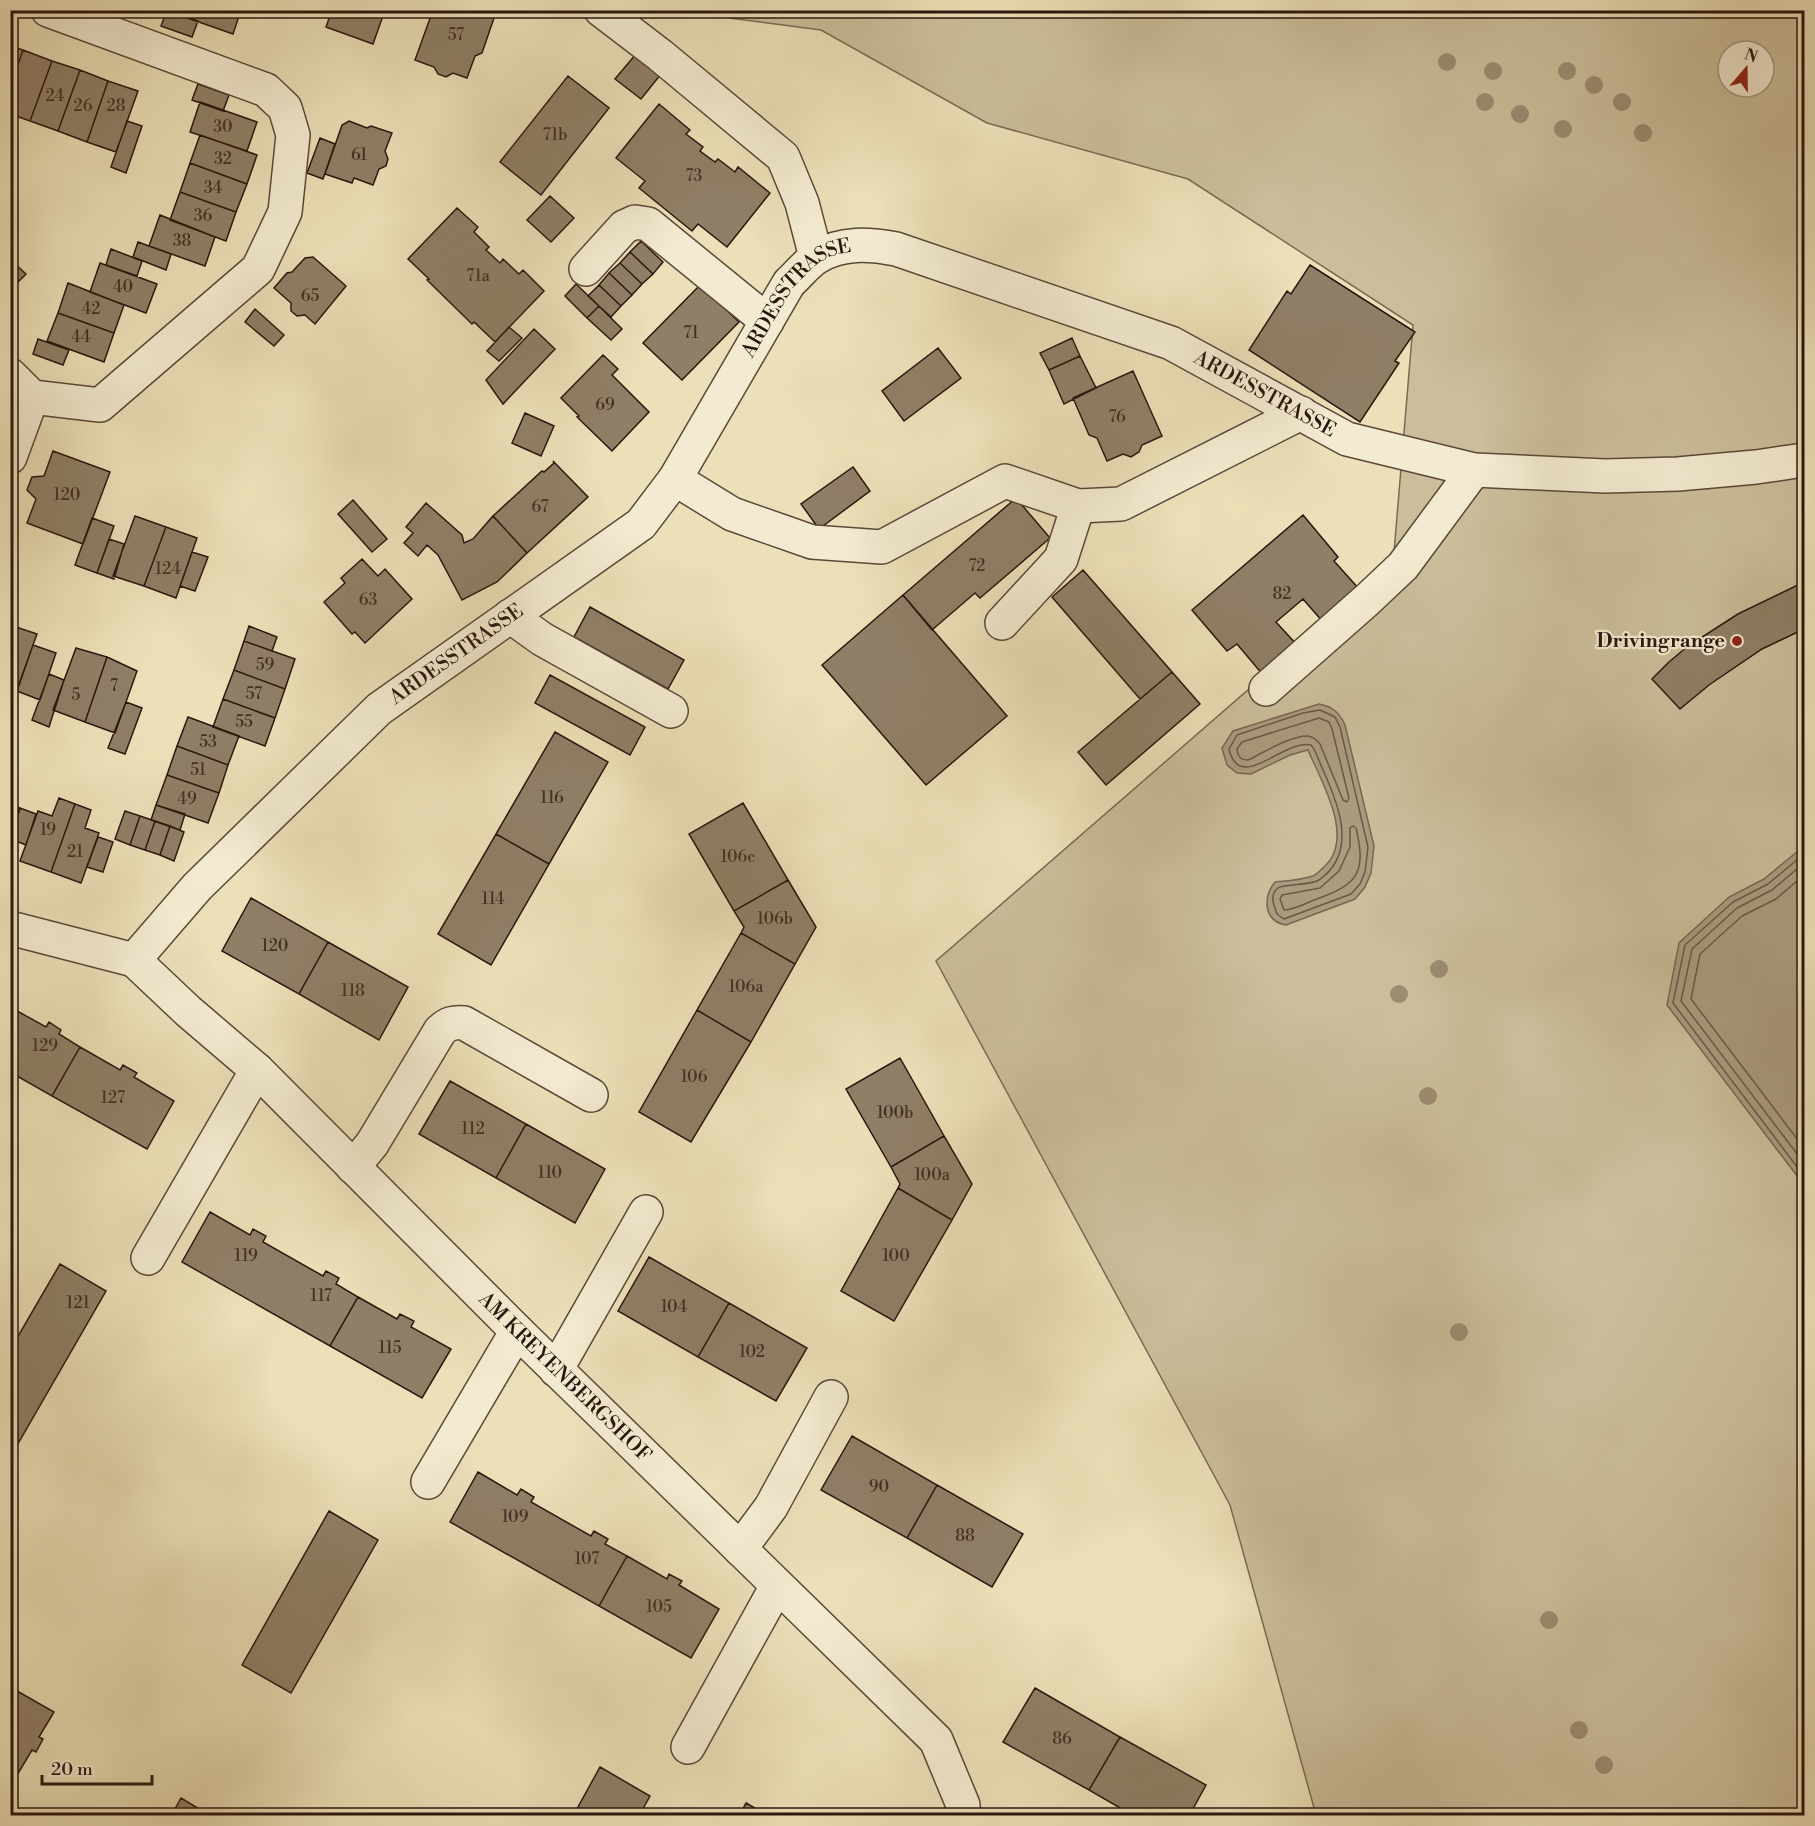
<svg xmlns="http://www.w3.org/2000/svg" width="1815" height="1826" font-family="'Libre Bodoni',serif">
	<style>
		.green { fill: #cbbe9b; stroke: #7a6a55; stroke-width: 1.5; fill-rule: evenodd }
		.water { fill: #aa9b7f; stroke: #776652; stroke-width: 1.5 }
		.lines { fill: none; stroke-linecap: round; stroke-linejoin: round }
		.shore { stroke: #6a5847; stroke-width: 1.5 }
		.building { fill: #8f7f67; stroke: #2a160f; stroke-width: 1.5 }
		.minor-casing { stroke: #5a4839; stroke-width: 36 }
		.minor { stroke: #f3ebd1; stroke-width: 33 }
		.tree { fill: #9c8c72 }
		.poi-dot { fill: #8f2418; stroke: #f3ebd1; stroke-width: 2 }
		.labels { text-anchor: middle; dominant-baseline: central; stroke-width: 4.5; stroke-linejoin: round; paint-order: stroke }
		.number-label { font-size: 16px; fill: #433025 }
		.street-label { font-size: 20px; fill: #2a160f; stroke: #f3ebd1 }
		.poi-label { font-size: 20px; font-weight: bold; fill: #2a160f; stroke: #f3ebd1; text-anchor: end }
	</style>
	<rect width="100%" height="100%" fill="#ece0b8"/>
	<filter id="stains"><feTurbulence type="fractalNoise" baseFrequency=".00333" numOctaves="4"/><feColorMatrix values="0 0 0 0 .2 0 0 0 0 .09 0 0 0 0 .02 0 0 0 .5 -.17"/></filter>
	<radialGradient id="worn" r=".72"><stop offset=".6" stop-color="#630" stop-opacity="0"/><stop offset="1" stop-color="#630" stop-opacity=".3"/></radialGradient>
	<path class="green" d="M687 11H1804V1815H1316L1230 1505 936 961 1393 564 1413 325 1188 179 987 123 821 30 691 13ZM1728 51H1764V87H1728Z"/>
	<path class="water" d="M1319 704C1333 707 1339 712 1345 725L1374 846 1371 873 1365 887 1355 899 1286 925C1263 921 1263 897 1275 882 1287 881 1301 880 1313 876 1317 874 1320 871 1324 867 1356 838 1321 781 1308 750L1290 755 1251 774 1237 773 1227 765 1222 748 1233 731Z
		M1804 846V1185L1667 1005 1679 943 1729 897 1764 879Z"/>
	<g class="lines">
		<path class="shore" d="M1320 710 1335 717 1340 727 1368 847 1365 872 1360 884 1351 894 1284 919 1277 914C1274 906 1269 894 1278 888 1287 883 1309 886 1319 880 1358 853 1339 805 1323 770 1319 762 1317 752 1311 745 1284 738 1240 795 1229 749L1237 735 1303 713Z
			M1319 718 1329 722 1332 729 1349 798 1347 802 1343 800 1320 744C1317 740 1314 737 1308 736 1292 735 1263 753 1248 760 1241 760 1238 757 1237 749L1242 742Z
			M1353 826 1356 828C1367 874 1357 885 1314 900 1305 904 1293 910 1284 910L1280 899 1282 895 1320 888 1339 871 1350 847V828Z
			M1804 854 1768 884 1733 902 1685 945 1673 1003 1804 1176
			M1804 863 1772 890 1737 908 1692 949 1681 1001 1804 1163
			M1804 875 1776 899 1742 916 1700 954 1691 999 1804 1148"/>
	</g>
	<path class="building" d="M167 10 198 21 192 37 161 26Z
		M177 10H241L233 34 176 14Z
		M332 10H385L373 44 326 27Z
		M433 10H473L494 18 482 53 475 56 467 78 453 73 446 77 438 74 434 67 415 60Z
		M10 46 23 50 10 87Z
		M23 50 52 61 30 121 10 114V87Z
		M636 54 661 74 641 99 615 79Z
		M52 61 80 70 58 131 30 121Z
		M80 70 108 81 87 142 58 131Z
		M568 76 609 108 541 195 500 162Z
		M108 81 138 91 116 152 87 142Z
		M198 84 229 95 223 111 192 100Z
		M200 102 257 122 247 151 190 132Z
		M659 104 690 130 686 134 703 147 700 151 715 162 718 159 735 172 738 167 770 193 727 247 698 224 692 231 639 188 645 181 616 158Z
		M127 121 142 126 126 173 111 167Z
		M349 121 367 128 371 126 392 133 385 151 388 159 386 166 379 169 373 185 354 178 352 183 325 174 342 125Z
		M200 135 257 155 247 184 190 163Z
		M320 138 335 144 323 179 307 173Z
		M190 163 247 184 236 212 180 192Z
		M180 192 236 212 226 241 170 220Z
		M550 196 574 218 551 242 527 220Z
		M457 208 478 227 474 232 489 247 486 250 500 263 503 259 519 274 523 270 544 291 495 342 474 322 472 324 427 280 429 279 408 259Z
		M160 215 215 237 205 266 149 246Z
		M641 241 663 262 653 274 630 252Z
		M138 242 171 254 166 270 133 257Z
		M111 249 142 261 137 276 106 265Z
		M630 252 653 274 642 284 620 263Z
		M313 257 346 286 315 324 305 315 297 316 291 311V303L274 288 287 273 292 272 305 258Z
		M14 263 26 274 10 290V266Z
		M100 263 157 284 146 313 90 292Z
		M620 263 642 284 632 295 609 273Z
		M1310 265 1415 332 1395 361 1399 363 1360 422 1249 350 1287 291 1291 294Z
		M609 273 632 295 621 306 599 285Z
		M68 283 124 305 114 333 58 313Z
		M576 284 599 306 587 318 565 296Z
		M599 285 621 306 611 317 588 296Z
		M700 285 739 322 682 380 643 343Z
		M599 306 622 329 611 340 587 318Z
		M255 309 284 335 274 346 245 322Z
		M58 313 114 333 104 362 47 341Z
		M509 327 522 338 499 361 487 351Z
		M534 329 555 349 503 404 486 380Z
		M1072 338 1080 356 1049 370 1040 353Z
		M38 339 69 350 63 365 33 354Z
		M938 348 961 378 904 421 882 391Z
		M603 355 618 369 612 375 649 412 612 451 577 417 579 416 561 398Z
		M1080 356 1096 388 1064 404 1049 370Z
		M1133 371 1162 436 1142 445 1139 452 1131 457 1123 454 1107 461 1097 438 1089 435 1073 398Z
		M525 413 554 426 541 456 512 443Z
		M53 451 110 472 83 544 27 523 36 499 27 490 32 477 44 476Z
		M553 461 588 497 527 553 493 516 542 471 544 472 554 463Z
		M853 467 870 491 819 529 801 504Z
		M1016 498 1050 538 980 598 975 593 932 630 903 595Z
		M353 500 387 539 372 552 338 514Z
		M426 503 462 535 464 543 473 539 493 516 527 553 497 582 462 600 438 555 427 545 418 556 404 543 413 533 406 527Z
		M1303 515 1338 557 1334 561 1360 590 1323 622 1303 599 1276 622 1297 645 1263 675 1237 644 1227 651 1192 610Z
		M135 516 166 527 144 586 113 576Z
		M92 518 114 526 97 573 75 565Z
		M166 527 197 538 176 598 144 586Z
		M109 539 124 544 114 579 97 573Z
		M192 552 208 557 195 591 180 586Z
		M362 559 378 576 385 569 412 599 365 643 355 632 352 634 324 602 345 583 341 578Z
		M1083 570 1172 672 1140 699 1052 597Z
		M1804 582V629L1762 649 1709 685 1680 709 1652 679 1669 662 1688 646 1738 614Z
		M903 595 1007 716 926 785 822 665Z
		M590 607 684 660 668 689 574 637Z
		M10 625 37 634 15 695 10 694Z
		M249 626 277 637 272 651 244 641Z
		M244 641 295 659 285 689 234 670Z
		M33 645 56 653 40 700 17 691Z
		M76 648 107 657 85 722 53 710Z
		M107 657 137 671 115 733 85 722Z
		M234 670 285 689 275 718 223 699Z
		M1172 672 1200 704 1106 785 1078 752Z
		M49 674 64 680 49 727 32 720Z
		M550 675 645 727 630 755 535 703Z
		M223 699 275 718 265 746 213 727Z
		M126 702 142 708 125 754 108 748Z
		M188 717 239 736 228 765 177 746Z
		M555 732 608 762 549 864 496 834Z
		M177 746 228 765 219 793 167 775Z
		M167 775 219 793 208 823 156 805Z
		M59 798 75 804 51 872 20 861 38 811 52 816Z
		M743 803 788 880 734 911 689 834Z
		M75 804 91 810 85 828 99 833 81 883 51 872Z
		M10 805 20 808 10 836Z
		M156 805 185 814 180 830 151 820Z
		M20 808 36 814 26 845 11 839Z
		M125 811 140 816 130 845 115 839Z
		M140 816 155 821 145 850 130 845Z
		M155 821 170 826 160 855 145 850Z
		M170 826 184 832 174 861 160 855Z
		M496 834 549 864 491 965 438 934Z
		M98 837 113 842 103 872 87 867Z
		M788 880 816 927 795 964 741 933 744 927 734 911Z
		M251 898 328 942 299 994 222 951Z
		M741 933 795 964 751 1042 697 1010Z
		M328 942 408 987 379 1040 299 994Z
		M10 1007 46 1027 49 1022 61 1030 59 1034 80 1047 52 1096 10 1072Z
		M697 1010 751 1042 691 1142 639 1112Z
		M80 1047 120 1070 123 1065 137 1073 134 1077 174 1101 147 1149 52 1096Z
		M900 1058 944 1136 891 1167 846 1089Z
		M450 1081 526 1124 496 1178 419 1134Z
		M526 1124 605 1169 575 1223 496 1178Z
		M944 1136 972 1184 952 1220 898 1188 900 1184 891 1167Z
		M898 1188 952 1220 894 1321 841 1291Z
		M210 1212 250 1235 253 1229 266 1236 263 1242 323 1276 326 1271 339 1278 336 1284 358 1297 330 1346 182 1262Z
		M649 1257 729 1303 698 1357 618 1311Z
		M60 1264 106 1291 12 1454 10 1350Z
		M358 1297 397 1319 400 1314 414 1321 411 1327 451 1349 422 1398 330 1346Z
		M729 1303 807 1348 776 1401 698 1357Z
		M852 1436 937 1485 907 1538 821 1490Z
		M478 1472 517 1495 521 1489 534 1497 531 1502 591 1536 594 1531 608 1539 605 1544 627 1556 599 1606 450 1522Z
		M937 1485 1023 1534 992 1587 907 1538Z
		M329 1511 378 1540 291 1693 242 1665Z
		M627 1556 667 1579 669 1574 682 1581 679 1585 719 1609 691 1658 599 1606Z
		M10 1687 54 1712 39 1737 43 1739 36 1752 32 1750 10 1787Z
		M1035 1688 1120 1737 1089 1790 1003 1742Z
		M1120 1737 1206 1785 1189 1816H1134L1089 1790Z
		M600 1767 650 1796 639 1816H573Z
		M181 1798 211 1816H171Z
		M746 1803 769 1816H739Z"/>
	<g class="lines">
		<defs>
			<g id="minor">
				<path d="M601 10 660 55 783 157 802 203 816 257"/>
				<path d="M586 269 624 227 635 222 648 224 767 321"/>
				<path d="M10 375 32 397 100 405 258 269 285 212 293 135 285 108 266 90 48 10"/>
				<path d="M10 457 32 397"/>
				<path d="M675 479 732 514 812 542 882 547 1005 481 1078 506 1121 504 1301 413"/>
				<path d="M510 616 542 639 671 711"/>
				<path d="M1002 623 1061 559 1078 506"/>
				<path d="M1266 689 1367 600 1403 566 1474 470"/>
				<path id="s1" d="M10 928 134 960 197 887 379 709 641 524 675 479 789 283C798 275 807 263 817 257 842 242 869 244 896 249L1171 343 1347 439 1474 470 1605 476 1678 474 1756 467 1804 460"/>
				<path id="s2" d="M134 960 188 1011 257 1070 517 1331 936 1740 963 1805V1816"/>
				<path d="M353 1167 372 1144 440 1031C448 1023 454 1022 464 1023L591 1095"/>
				<path d="M148 1258 257 1070"/>
				<path d="M556 1370 646 1212"/>
				<path d="M428 1482 517 1331"/>
				<path d="M740 1549 771 1507 831 1397"/>
				<path d="M688 1747 777 1586"/>
			</g>
		</defs>
		<use href="#minor" class="minor-casing"/>
		<use href="#minor" class="minor"/>
	</g>
	<g class="tree">
		<circle cx="1447" cy="62" r="9"/>
		<circle cx="1493" cy="71" r="9"/>
		<circle cx="1567" cy="71" r="9"/>
		<circle cx="1594" cy="85" r="9"/>
		<circle cx="1485" cy="102" r="9"/>
		<circle cx="1622" cy="102" r="9"/>
		<circle cx="1520" cy="114" r="9"/>
		<circle cx="1563" cy="129" r="9"/>
		<circle cx="1643" cy="133" r="9"/>
		<circle cx="1439" cy="969" r="9"/>
		<circle cx="1399" cy="994" r="9"/>
		<circle cx="1428" cy="1096" r="9"/>
		<circle cx="1459" cy="1332" r="9"/>
		<circle cx="1549" cy="1620" r="9"/>
		<circle cx="1579" cy="1730" r="9"/>
		<circle cx="1604" cy="1765" r="9"/>
	</g>
	<circle class="poi-dot" cx="1737" cy="641" r="6"/>
	<g class="labels">
		<g class="number-label">
			<text x="456" y="35">57</text>
			<text x="55" y="96">24</text>
			<text x="83" y="106">26</text>
			<text x="116" y="106">28</text>
			<text x="223" y="127">30</text>
			<text x="555" y="135">71b</text>
			<text x="359" y="155">61</text>
			<text x="223" y="159">32</text>
			<text x="694" y="176">73</text>
			<text x="213" y="188">34</text>
			<text x="203" y="216">36</text>
			<text x="182" y="241">38</text>
			<text x="478" y="276">71a</text>
			<text x="123" y="287">40</text>
			<text x="310" y="296">65</text>
			<text x="91" y="309">42</text>
			<text x="691" y="333">71</text>
			<text x="81" y="337">44</text>
			<text x="605" y="405">69</text>
			<text x="1117" y="417">76</text>
			<text x="67" y="495">120</text>
			<text x="540" y="507">67</text>
			<text x="977" y="566">72</text>
			<text x="168" y="569">124</text>
			<text x="1282" y="594">82</text>
			<text x="368" y="600">63</text>
			<text x="265" y="665">59</text>
			<text x="114" y="686">7</text>
			<text x="254" y="694">57</text>
			<text x="76" y="695">5</text>
			<text x="244" y="722">55</text>
			<text x="208" y="742">53</text>
			<text x="198" y="770">51</text>
			<text x="552" y="798">116</text>
			<text x="187" y="799">49</text>
			<text x="48" y="830">19</text>
			<text x="75" y="852">21</text>
			<text x="738" y="857">106c</text>
			<text x="493" y="899">114</text>
			<text x="775" y="919">106b</text>
			<text x="275" y="946">120</text>
			<text x="746" y="987">106a</text>
			<text x="353" y="991">118</text>
			<text x="45" y="1046">129</text>
			<text x="694" y="1077">106</text>
			<text x="113" y="1098">127</text>
			<text x="895" y="1113">100b</text>
			<text x="473" y="1129">112</text>
			<text x="550" y="1173">110</text>
			<text x="932" y="1175">100a</text>
			<text x="246" y="1256">119</text>
			<text x="896" y="1256">100</text>
			<text x="321" y="1296">117</text>
			<text x="78" y="1303">121</text>
			<text x="674" y="1307">104</text>
			<text x="390" y="1348">115</text>
			<text x="752" y="1352">102</text>
			<text x="879" y="1487">90</text>
			<text x="515" y="1517">109</text>
			<text x="965" y="1536">88</text>
			<text x="587" y="1559">107</text>
			<text x="659" y="1607">105</text>
			<text x="1062" y="1739">86</text>
		</g>
		<g class="street-label">
			<text stroke="none"><textPath href="#s1" startOffset="1078">ARDESSTRASSE</textPath></text>
			<text stroke="none"><textPath href="#s1" startOffset="1600">ARDESSTRASSE</textPath></text>
			<text stroke="none"><textPath href="#s1" startOffset="574">ARDESSTRASSE</textPath></text>
			<text stroke="none"><textPath href="#s2" startOffset="600">AM KREYENBERGSHOF</textPath></text>
		</g>
		<g class="poi-label">
			<text x="1725" y="641">Drivingrange</text>
		</g>
	</g>
	<rect width="1815" height="1826" fill="none" stroke="#ece0b8" stroke-width="36"/>
	<rect x="12" y="12" width="1791" height="1802" fill="none" stroke="#2a160f" stroke-width="3"/>
	<rect x="18" y="18" width="1779" height="1790" fill="none" stroke="#2a160f" stroke-width="1.5"/>
	<g transform="translate(1746 69) rotate(20)"><circle r="28" fill="#f3ebd1" stroke="#a39683" stroke-width="1.5"/>
	<path d="M0-4.5L10 22L0 15L-10 22Z" fill="#8f2418"/>
	<text y="-9" font-size="16" font-weight="bold" text-anchor="middle" fill="#2a160f">N</text>
	</g>
	<path d="M42 1775v9h110v-9" fill="none" stroke="#2a160f" stroke-width="3"/>
	<text x="51" y="1775" font-size="18" fill="#2a160f" stroke="#f3ebd1" stroke-width="4.5" paint-order="stroke">20 m</text>
	<rect width="100%" height="100%" filter="url(#stains)"/>
	<rect width="100%" height="100%" fill="url(#worn)"/>
</svg>
